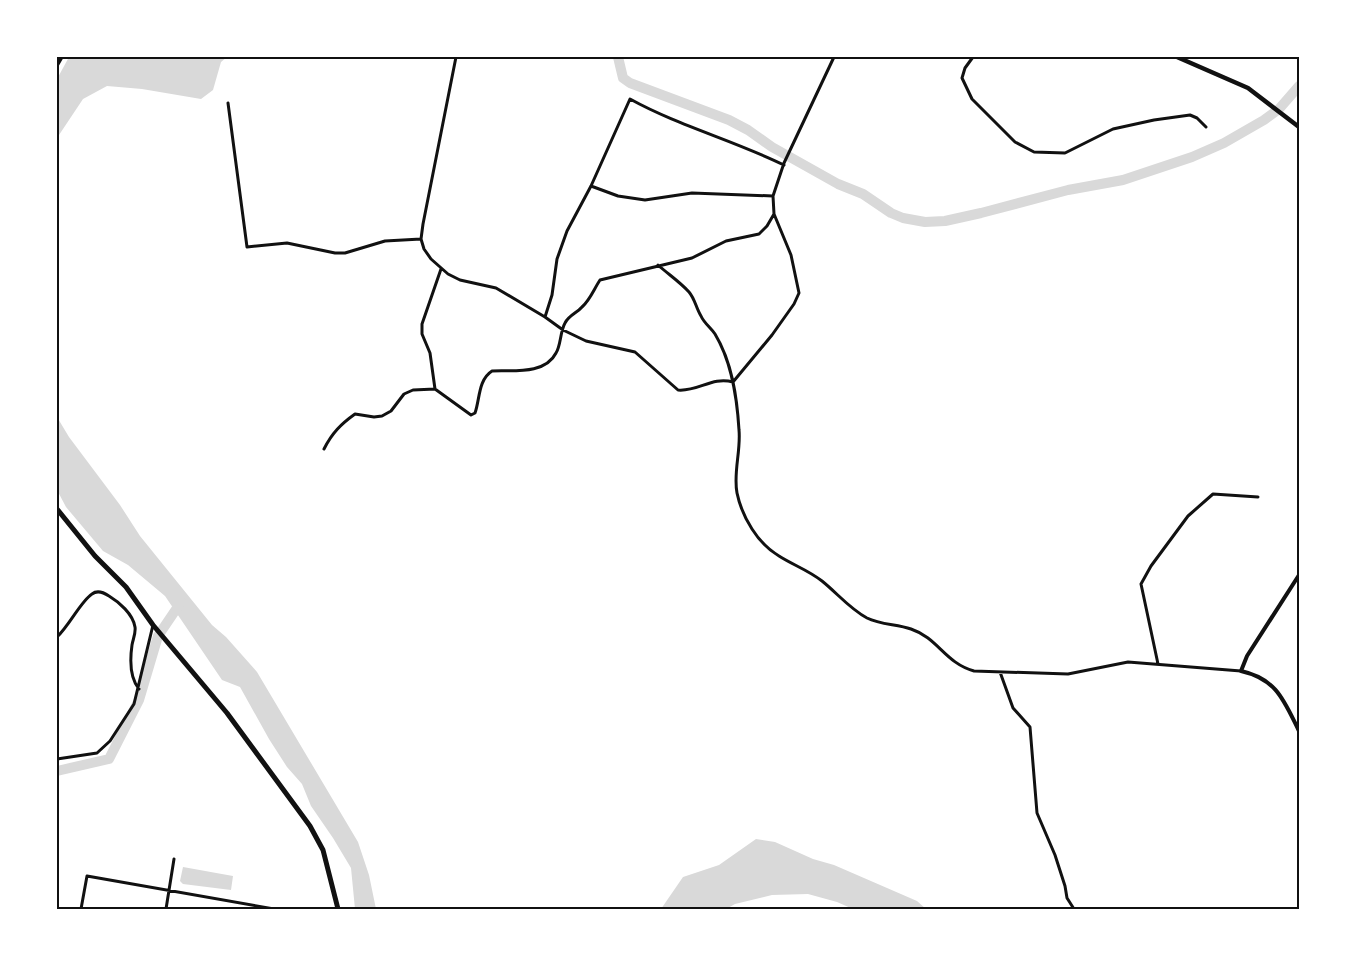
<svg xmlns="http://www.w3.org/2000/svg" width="1356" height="966" font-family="'Golos Text',sans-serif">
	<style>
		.water { fill: #d9d9d9 }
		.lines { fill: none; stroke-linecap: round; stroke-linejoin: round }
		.river { stroke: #d9d9d9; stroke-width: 10 }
		.minor { stroke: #111; stroke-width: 3 }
		.tertiary { stroke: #111; stroke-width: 4 }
		.secondary { stroke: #111; stroke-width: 4.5 }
		.primary { stroke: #111; stroke-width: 5 }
		.neatline { fill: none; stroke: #111; stroke-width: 2 }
	</style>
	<rect width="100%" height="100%" fill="#fff"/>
	<path class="water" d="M69 57H227L221 62 213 90 201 99 142 89 107 86 83 99 57 138V79Z
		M57 417 69 437 120 505 140 536 212 625 226 637 257 672 358 842 369 875 376 909H355L351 868 333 838 311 806 302 784 287 767 269 739 240 687 222 680 165 596 128 565 103 551 66 507 57 490Z
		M756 839 775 842 813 859 834 865 917 901 926 909H853L837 902 808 894 772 895 735 904 726 909H661L683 877 719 865Z
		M183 867 233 876 231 890 183 884 180 881Z"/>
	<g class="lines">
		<path class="river" d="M618 57 623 78 630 83 729 120 748 130 772 147 838 184 863 194 891 213 903 218 925 222 945 221 981 213 1068 190 1123 180 1192 157 1224 143 1264 120 1279 109 1299 86
			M57 771 109 759 139 700 158 636 181 602"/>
		<path class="minor" d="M456 57 423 224 421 239 424 249 431 259 448 274 460 280 496 288 545 317 563 330 586 341 635 352 678 390C698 392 712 376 733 382
			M973 57 965 68 962 78 972 99 1015 142 1034 152 1065 153 1113 129 1154 120 1190 115 1197 118 1206 127
			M228 103 247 247 287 243 335 253H345L385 241 421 239
			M591 186 618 196 645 200 692 193 773 196
			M658 265C668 274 680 282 689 292 695 299 696 308 701 316 704 323 711 328 715 334 732 362 737 397 739 430 741 451 733 473 737 493 742 517 758 544 779 556 793 565 808 570 822 581 837 593 850 609 867 618 881 625 897 624 911 629 938 638 945 663 974 671L1068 674 1128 662 1241 671
			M545 317 552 295 557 259 567 231 591 186 630 99C679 126 733 140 784 165
			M733 382 772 335 794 304 799 293 791 255 774 214 773 196 784 163 834 57
			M435 389 430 353 422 334V324L441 269
			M324 449C332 433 341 424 355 414L374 417 382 416 391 411 404 394 413 390 435 389 471 415 475 413C480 399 478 380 492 371 512 370 545 375 556 353 561 345 560 332 565 323 569 315 577 313 582 307 590 300 594 289 600 280L692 258 726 241 759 234 767 226 774 214
			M57 637C69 626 81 601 92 594 97 590 103 592 109 596 119 602 133 614 135 627 136 633 133 639 132 645 130 659 130 678 139 689
			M1158 664 1141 584 1151 566 1188 516 1213 494 1258 497
			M1000 672 1013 708 1030 727 1037 813 1055 855 1065 886 1067 898 1074 909
			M57 759 97 753 110 741 134 704 153 625
			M57 909H63
			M81 909 87 876 274 909
			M166 909 174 859"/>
		<path class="tertiary" d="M1299 575 1247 656 1241 671C1277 679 1284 701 1299 731"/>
		<path class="secondary" d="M1177 57 1248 88 1299 127"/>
		<path class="primary" d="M57 64 61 57
			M57 509 95 556 126 587 153 625 227 713 310 826 323 850 338 909"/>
	</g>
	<rect width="1356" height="966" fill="none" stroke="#ffffff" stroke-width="117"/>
	<rect x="58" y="58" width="1240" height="850" class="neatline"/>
</svg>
